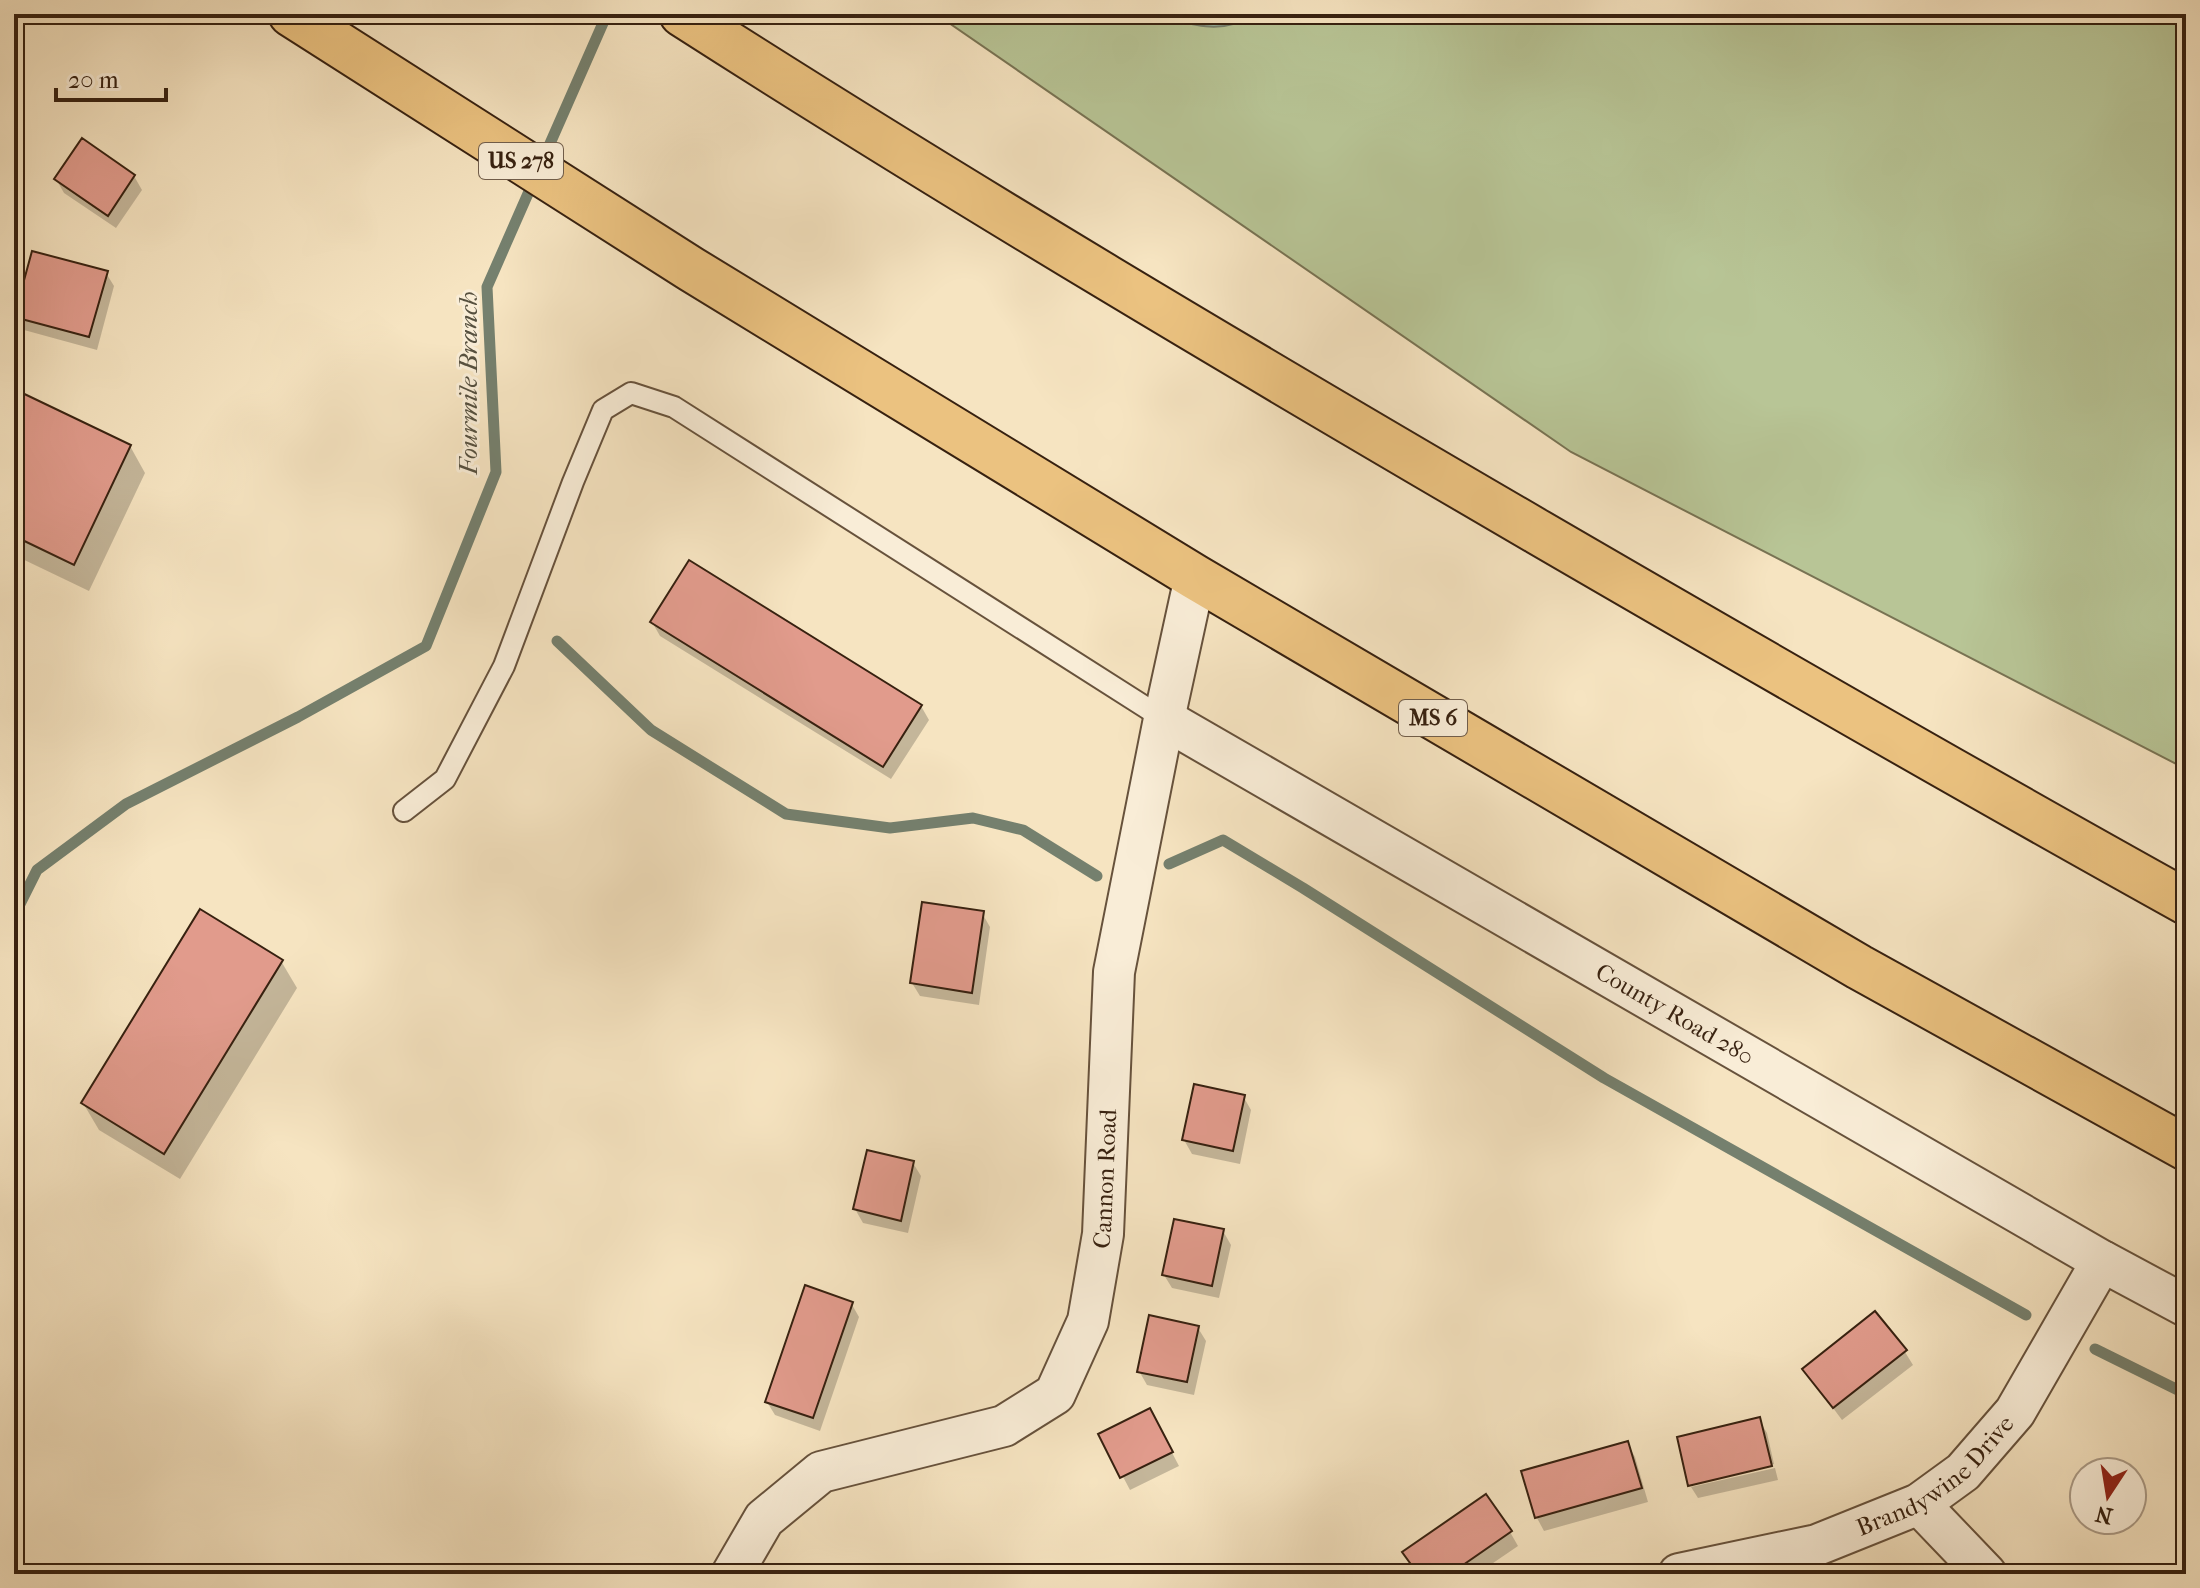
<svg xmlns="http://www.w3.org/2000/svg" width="2200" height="1588" font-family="'IM FELL French Canon',serif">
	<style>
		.green { fill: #b8c596; stroke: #787353; stroke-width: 2 }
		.water { fill: #9ebfac; stroke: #75806e; stroke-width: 2 }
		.shadow { fill: #0003 }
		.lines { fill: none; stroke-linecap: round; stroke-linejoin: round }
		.stream { stroke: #75806e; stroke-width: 11 }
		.building { fill: #e19b8c; stroke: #372110; stroke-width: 2 }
		.lane-casing { stroke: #67523c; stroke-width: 24 }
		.street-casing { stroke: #67523c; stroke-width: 44 }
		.highway-casing { stroke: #372110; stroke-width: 48 }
		.lane { stroke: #f9edd7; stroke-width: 20 }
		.street { stroke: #f9edd7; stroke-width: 40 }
		.highway { stroke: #ebc280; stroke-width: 44 }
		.labels { text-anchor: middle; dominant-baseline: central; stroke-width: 6; stroke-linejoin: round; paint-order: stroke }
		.shield { fill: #f9edd7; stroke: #715e4c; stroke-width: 2 }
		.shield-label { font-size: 22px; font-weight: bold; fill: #372110 }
		.street-label { font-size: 24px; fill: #372110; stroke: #f9edd7 }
		.water-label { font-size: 26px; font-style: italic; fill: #56503f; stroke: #f9edd7 }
	</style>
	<rect width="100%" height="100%" fill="#f6e4c1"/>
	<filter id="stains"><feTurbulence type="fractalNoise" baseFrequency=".0025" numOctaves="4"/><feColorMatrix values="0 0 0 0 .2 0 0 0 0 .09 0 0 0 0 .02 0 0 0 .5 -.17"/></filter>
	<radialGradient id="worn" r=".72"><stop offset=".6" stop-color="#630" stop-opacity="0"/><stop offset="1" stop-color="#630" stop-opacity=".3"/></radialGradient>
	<path class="green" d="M936 14H2186V769L1571 452Z"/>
	<path class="water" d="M1154 14H1258C1221 36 1192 25 1154 14Z"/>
	<path class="shadow" d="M134 176 142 190 116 228 64 193 56 179Z
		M106 273 114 286 97 350 24 330 16 316Z
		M14 391 130 446 145 473 89 591 14 555Z
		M652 622 921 706 929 720 891 779 660 636Z
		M982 913 990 927 979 1005 920 996 912 983Z
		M281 961 297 988 180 1179 99 1130 83 1103Z
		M1243 1096 1251 1110 1240 1164 1192 1154 1184 1140Z
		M913 1163 921 1176 908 1233 863 1223 855 1209Z
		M1223 1231 1231 1245 1219 1298 1172 1288 1164 1275Z
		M851 1303 859 1317 820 1431 775 1415 767 1402Z
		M1198 1328 1206 1341 1194 1395 1147 1385 1139 1371Z
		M1905 1352 1913 1365 1842 1420 1804 1369Z
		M1759 1420 1767 1433 1774 1464 1691 1483V1486L1679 1439Z
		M1157 1424 1179 1466 1130 1490 1101 1435Z
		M1627 1443 1635 1457 1648 1502 1544 1531 1537 1518 1524 1472Z
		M1775 1468 1778 1480 1698 1498 1691 1487Z
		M1510 1532 1518 1546 1477 1574H1419Z"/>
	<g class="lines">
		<path class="stream" d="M541 164 607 14
			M557 641 651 730 786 814 890 828 973 818 1023 830 1097 876
			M1169 864 1223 840 1303 888 1604 1078 2026 1315
			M14 916 37 870 126 804 298 717 426 646 496 472 487 287 534 180
			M2095 1349 2186 1394"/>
	</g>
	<path class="building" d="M82 138 135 175 108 216 54 179Z
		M32 251 108 271 89 337 14 317Z
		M14 389 131 445 74 565 14 536Z
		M689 560 922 705 883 767 650 622Z
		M922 902 984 911 972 993 910 983Z
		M200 909 283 960 164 1154 81 1103Z
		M1194 1084 1245 1095 1233 1151 1182 1140Z
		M867 1150 914 1161 901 1221 853 1209Z
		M1174 1219 1224 1229 1212 1286 1162 1275Z
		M805 1285 853 1302 813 1418 765 1402Z
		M1875 1311 1907 1350 1833 1408 1802 1369Z
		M1149 1315 1199 1326 1187 1382 1137 1372Z
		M1150 1408 1173 1452 1120 1478 1098 1434Z
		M1760 1417 1772 1466 1688 1486 1677 1437Z
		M1628 1441 1642 1488 1535 1518 1521 1471Z
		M1486 1494 1512 1531 1450 1574H1418L1402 1552Z"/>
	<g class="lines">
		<defs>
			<path id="lane" d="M404 811 445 779 504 666 573 482 603 410 631 393 674 407 1164 719"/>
			<g id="street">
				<path id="s1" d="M1164 719 2102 1261 2186 1306"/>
				<path d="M1919 1504 1986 1574"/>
				<path id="s2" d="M732 1574 764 1519 821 1472 1004 1426 1055 1394 1088 1321 1103 1234 1114 972 1164 719 1195 577"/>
				<path id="s3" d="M1679 1574 1817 1545 1919 1504 1963 1472 2015 1412 2102 1261"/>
			</g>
			<path id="highway" d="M291 14 691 269 1195 577 1859 967 2186 1148
				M682 14C963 194 1250 364 1538 532 1753 657 1968 781 2186 902"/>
		</defs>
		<use href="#lane" class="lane-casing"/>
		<use href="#street" class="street-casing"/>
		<use href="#highway" class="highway-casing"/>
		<use href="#lane" class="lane"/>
		<use href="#street" class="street"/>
		<use href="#highway" class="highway"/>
	</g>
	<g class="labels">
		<g class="shield">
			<rect x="479" y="143" width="84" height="36" rx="6"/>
			<rect x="1399" y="700" width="68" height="36" rx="6"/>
		</g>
		<g class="shield-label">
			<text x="521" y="161">US 278</text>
			<text x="1433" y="718">MS 6</text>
		</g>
		<g class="street-label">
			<text stroke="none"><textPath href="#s1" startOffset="590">County Road 280</textPath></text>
			<text stroke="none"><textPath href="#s2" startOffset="610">Cannon Road</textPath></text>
			<text stroke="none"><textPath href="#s3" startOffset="280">Brandywine Drive</textPath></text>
		</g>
		<g class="water-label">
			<text transform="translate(468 383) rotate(-90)">Fourmile Branch</text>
		</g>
	</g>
	<rect width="2200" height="1588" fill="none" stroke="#f6e4c1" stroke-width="48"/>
	<rect x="16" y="16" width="2168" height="1556" fill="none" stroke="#372110" stroke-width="4"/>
	<rect x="24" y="24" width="2152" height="1540" fill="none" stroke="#372110" stroke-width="2"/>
	<g transform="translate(2108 1496) rotate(192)"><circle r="38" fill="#f9edd7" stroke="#ab9b87" stroke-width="2"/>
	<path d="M0-6L14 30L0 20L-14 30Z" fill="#8f2418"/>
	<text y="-12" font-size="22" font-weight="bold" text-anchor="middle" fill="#372110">N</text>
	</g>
	<path d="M56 88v12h110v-12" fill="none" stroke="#372110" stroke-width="4"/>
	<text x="68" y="88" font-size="24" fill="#372110" stroke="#f9edd7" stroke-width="6" paint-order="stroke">20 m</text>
	<rect width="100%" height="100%" filter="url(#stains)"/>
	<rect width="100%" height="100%" fill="url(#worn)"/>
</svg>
